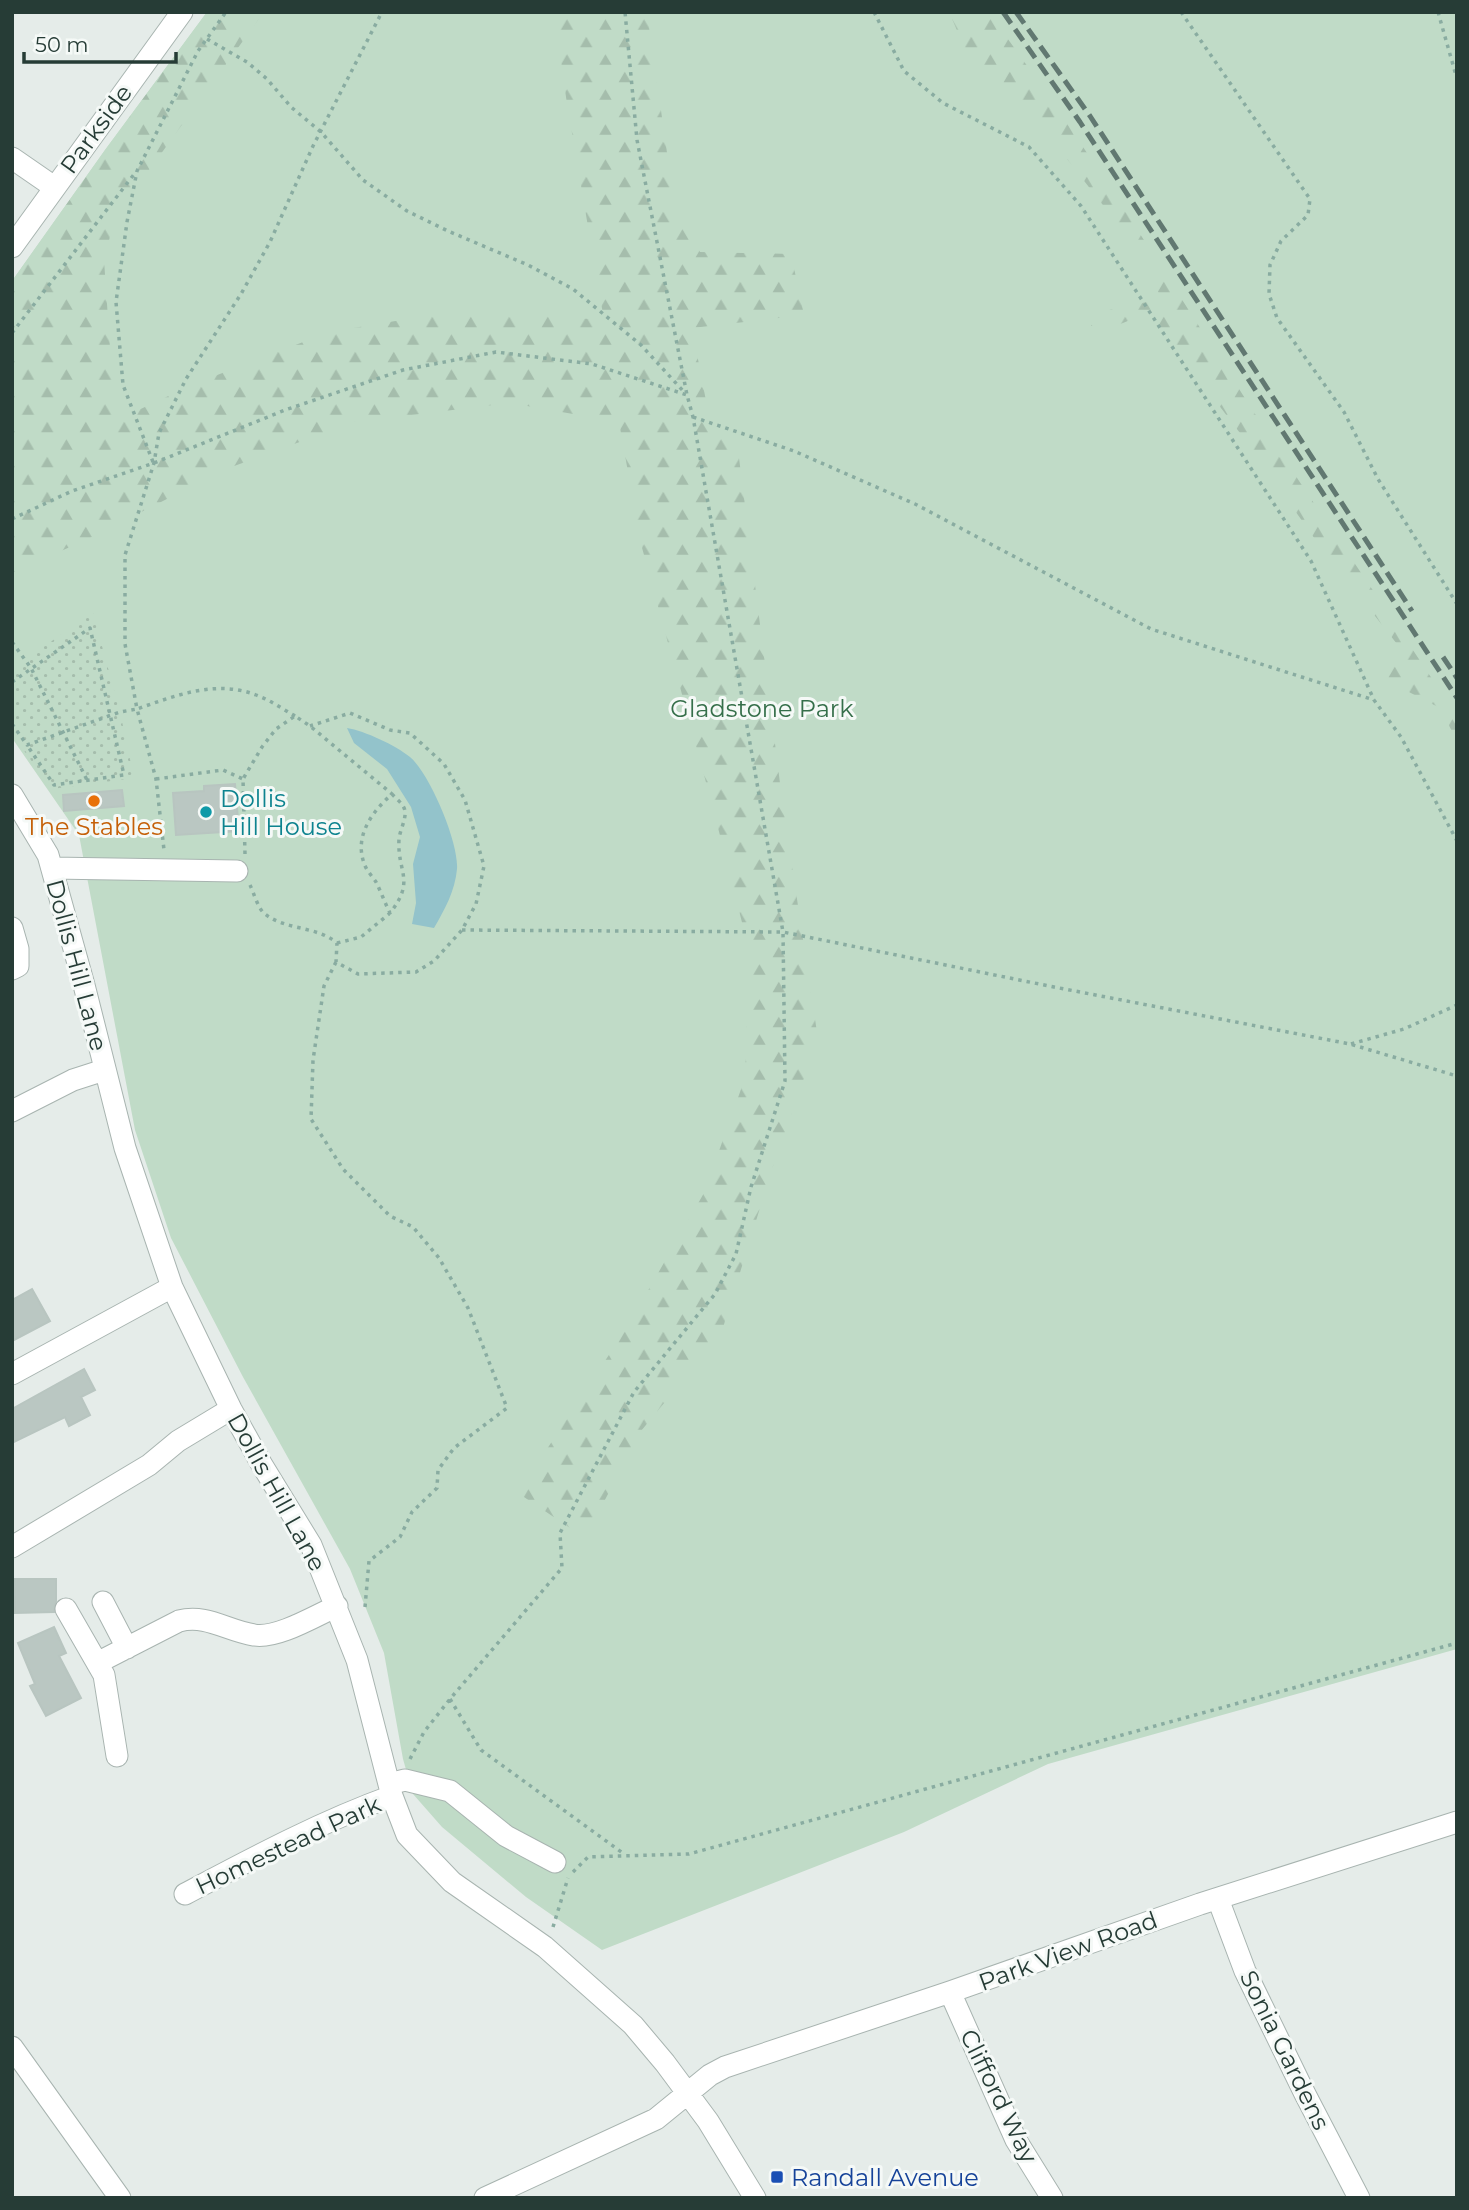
<svg xmlns="http://www.w3.org/2000/svg" width="1469" height="2210" font-family="Montserrat,sans-serif">
	<style>
		.green { fill: #c0dbc7 }
		.forest { fill: url(#forest-firs) }
		.garden { fill: url(#garden-dots) }
		.water { fill: #93c3cb }
		.building { fill: #bac7c2; stroke: #b8c5c0; stroke-width: 2 }
		.lines { fill: none; stroke-linecap: round; stroke-linejoin: round }
		.minor-casing { stroke: #a8b4b0; stroke-width: 23 }
		.path { stroke: #89aca1; stroke-width: 3.5; stroke-dasharray: 3.5 5; stroke-linecap: butt }
		.minor { stroke: #fff; stroke-width: 21 }
		.rail { stroke: #617871; stroke-width: 5; stroke-dasharray: 14 7; stroke-linecap: butt }
		.food-dot { fill: #e8710a; stroke: #f5f9f7; stroke-width: 2.5 }
		.culture-dot { fill: #0f9aa8; stroke: #f5f9f7; stroke-width: 2.5 }
		.transit-dot { fill: #1a4fb4; stroke: #f5f9f7; stroke-width: 2.5 }
		.labels { text-anchor: middle; dominant-baseline: central; stroke-width: 6; stroke-linejoin: round; paint-order: stroke }
		.street-label { font-size: 24px; fill: #263c36; stroke: #f5f9f7 }
		.park-label { font-size: 24px; fill: #356f4a; stroke: #f5f9f7 }
		.culture-label { font-size: 24px; fill: #0d838f; stroke: #f5f9f7; text-anchor: start }
		.food-label { font-size: 24px; fill: #c56008; stroke: #f5f9f7 }
		.transit-label { font-size: 24px; fill: #164399; stroke: #f5f9f7; text-anchor: start }
	</style>
	<defs>
		<pattern id="forest-firs" width="22" height="20" patternUnits="userSpaceOnUse" patternTransform="scale(1.75)"><rect width="22" height="20" fill="#c0dbc7"/><path d="M5 1l3.5 6h-7zM16 11l3.5 6h-7z" fill="#a5bdac"/></pattern>
		<pattern id="garden-dots" width="8" height="8" patternUnits="userSpaceOnUse" patternTransform="scale(1.75)"><rect width="8" height="8" fill="#c0dbc7"/><path d="M2 2h.1M6 6h.1" fill="none" stroke="#a5bdac" stroke-width="1.8" stroke-linecap="round"/></pattern>
	</defs>
	<rect width="100%" height="100%" fill="#e5ece9"/>
	<path class="green" d="M207 12H1457V1649L1048 1764 904 1832 602 1950 526 1897 442 1827 413 1794 403 1759 384 1653 350 1569 243 1377 171 1238 135 1130 79 835 12 738V281L105 150Z"/>
	<path class="forest" d="M207 12H264L115 217 104 260 115 421 194 384 329 332 462 310 604 320 567 104 554 12H647L674 202 700 252 791 254 804 315 692 328 712 432 738 450 782 799 818 1039 772 1169 721 1334 641 1431 585 1538 518 1493 626 1329 704 1193 745 1078 749 950 713 808 641 544 619 422 510 403 354 422 226 469 90 538 12 573V281L105 150Z
		M949 12H988C1095 155 1186 309 1283 457 1341 544 1400 629 1457 717V741L1440 708 1405 690 1384 693V677L1397 644 1317 542 1243 437 1158 325 1135 318 1118 325 1091 326 1100 312 1161 299 1145 259 1021 100 973 67Z"/>
	<path class="garden" d="M93 613 120 712 134 778 52 789 12 734V668Z"/>
	<path class="water" d="M347 728C365 731 395 745 410 757 430 774 459 843 457 869 455 891 445 909 434 928L412 924 416 903 413 864 420 837 411 807 387 769 354 743Z"/>
	<path class="building" d="M235 784 239 831 176 835 173 793 204 791V786Z
		M122 790 124 806 64 811 63 795Z
		M32 1289 50 1321 12 1341V1300Z
		M84 1369 95 1390 81 1397 90 1415 69 1426 65 1417 12 1443V1409Z
		M14 1579H56V1601L54 1612 15 1613Z
		M54 1627 66 1653 59 1656 81 1698 46 1716 30 1686 35 1684 18 1643Z"/>
	<g class="lines">
		<defs>
			<path id="minor" d="M12 158 54 187
				M12 247 182 12
				M12 795 48 855 84 985 125 1148 172 1287 231 1409 262 1465 311 1545 357 1660 392 1796 407 1835 452 1882 545 1947 633 2025 665 2063 708 2121 755 2198
				M52 868 237 871
				M12 928 18 949V966L12 969
				M12 1111 73 1080 104 1070
				M12 1374 172 1287
				M12 1547 149 1465 178 1441 231 1409
				M103 1602 127 1648
				M66 1609 104 1675 117 1756
				M97 1663 179 1621C207 1614 227 1631 254 1635 277 1639 315 1616 337 1606
				M389 1784 405 1780 450 1791 506 1836 555 1862
				M185 1894C253 1858 320 1822 392 1796
				M1218 1899 1245 1971 1305 2094 1359 2198
				M950 1992 1016 2140 1052 2198
				M12 2047 120 2198
				M485 2198 656 2119 710 2075 725 2067 950 1992 1200 1904 1457 1822"/>
		</defs>
		<use href="#minor" class="minor-casing"/>
		<path class="path" d="M874 12 904 71 943 103 1029 147 1081 206 1311 561 1374 700 1401 737 1457 841
			M1181 12 1310 199 1308 215 1281 241 1270 265 1269 294 1277 318 1344 412 1378 479 1457 604
			M1438 12 1457 79
			M207 39 247 62 267 79 291 107 321 132 363 180 407 211 448 231 528 265 573 289 641 345 685 393
			M12 333 135 173
			M693 417 794 451 915 504 1151 629 1374 700
			M153 462 123 385 116 302 127 222 137 171 198 51 226 12
			M12 519 72 491 154 463 285 410 403 370 496 352 592 364 687 395
			M12 642 31 668 87 780
			M12 682 90 628 124 775 54 785 27 745
			M295 716C284 710 273 702 261 697 219 678 177 695 137 709L125 644V555L154 463 159 433 186 379 241 294 270 242 313 146 382 12
			M12 724 27 745 120 712 137 709 156 779 164 850
			M156 779 223 770 243 779
			M392 794C396 799 404 804 405 811 406 820 400 830 399 839 397 873 416 880 390 913 385 903 381 892 376 882 372 876 366 870 364 863 354 835 373 811 392 794Z
			M245 854 243 779 262 747 276 729 295 716 310 726 392 794
			M250 885C254 893 258 909 265 914 285 930 317 926 337 943L336 962 358 974 416 972 434 961 462 930 476 904 484 866 465 800 444 764 410 733 390 730 350 713 310 726
			M462 930 783 932 1054 987 1350 1044 1457 1076
			M337 943 361 937 389 914
			M336 962 324 986 313 1060 311 1119 343 1169 390 1216 413 1227 439 1258 468 1308 507 1408 454 1448 438 1470 437 1488 412 1512 400 1537 369 1561 365 1607
			M1351 1044 1404 1029 1457 1005
			M450 1699 481 1750 624 1854
			M410 1759 424 1732 450 1699 562 1568 560 1533 634 1392 715 1294 736 1254 751 1187 785 1081 783 932 693 417 687 395 637 140 625 12
			M573 1872 588 1857 689 1854 1457 1643
			M553 1927 568 1878"/>
		<use href="#minor" class="minor"/>
		<path class="rail" d="M1003 12 1080 122 1457 698
			M1016 12 1090 116 1412 611
			M1443 657 1457 678"/>
	</g>
	<circle class="food-dot" cx="94" cy="801" r="7"/>
	<circle class="culture-dot" cx="206" cy="812" r="7"/>
	<rect class="transit-dot" x="770" y="2170" width="14" height="14" rx="3.5"/>
	<g class="labels">
		<g class="street-label">
			<text transform="translate(96 129) rotate(-54)">Parkside</text>
			<text transform="translate(77 965) rotate(75)">Dollis Hill Lane</text>
			<text transform="translate(277 1492) rotate(61)">Dollis Hill Lane</text>
			<text transform="translate(288 1845) rotate(-25)">Homestead Park</text>
			<text transform="translate(1068 1951) rotate(-20)">Park View Road</text>
			<text transform="translate(1285 2050) rotate(64)">Sonia Gardens</text>
			<text transform="translate(999 2096) rotate(64)">Clifford Way</text>
		</g>
		<g class="park-label">
			<text x="762" y="708">Gladstone Park</text>
		</g>
		<g class="culture-label">
			<text x="220" y="798">Dollis<tspan x="220" dy="28">Hill House</tspan></text>
		</g>
		<g class="food-label">
			<text x="94" y="826">The Stables</text>
		</g>
		<g class="transit-label">
			<text x="791" y="2177">Randall Avenue</text>
		</g>
	</g>
	<rect width="1469" height="2210" fill="none" stroke="#263c36" stroke-width="28"/>
	<path d="M24 52v10h152v-10" fill="none" stroke="#263c36" stroke-width="3.5"/>
	<text x="35" y="52" font-size="21" fill="#263c36" stroke="#f5f9f7" stroke-width="5" paint-order="stroke">50 m</text>
</svg>
